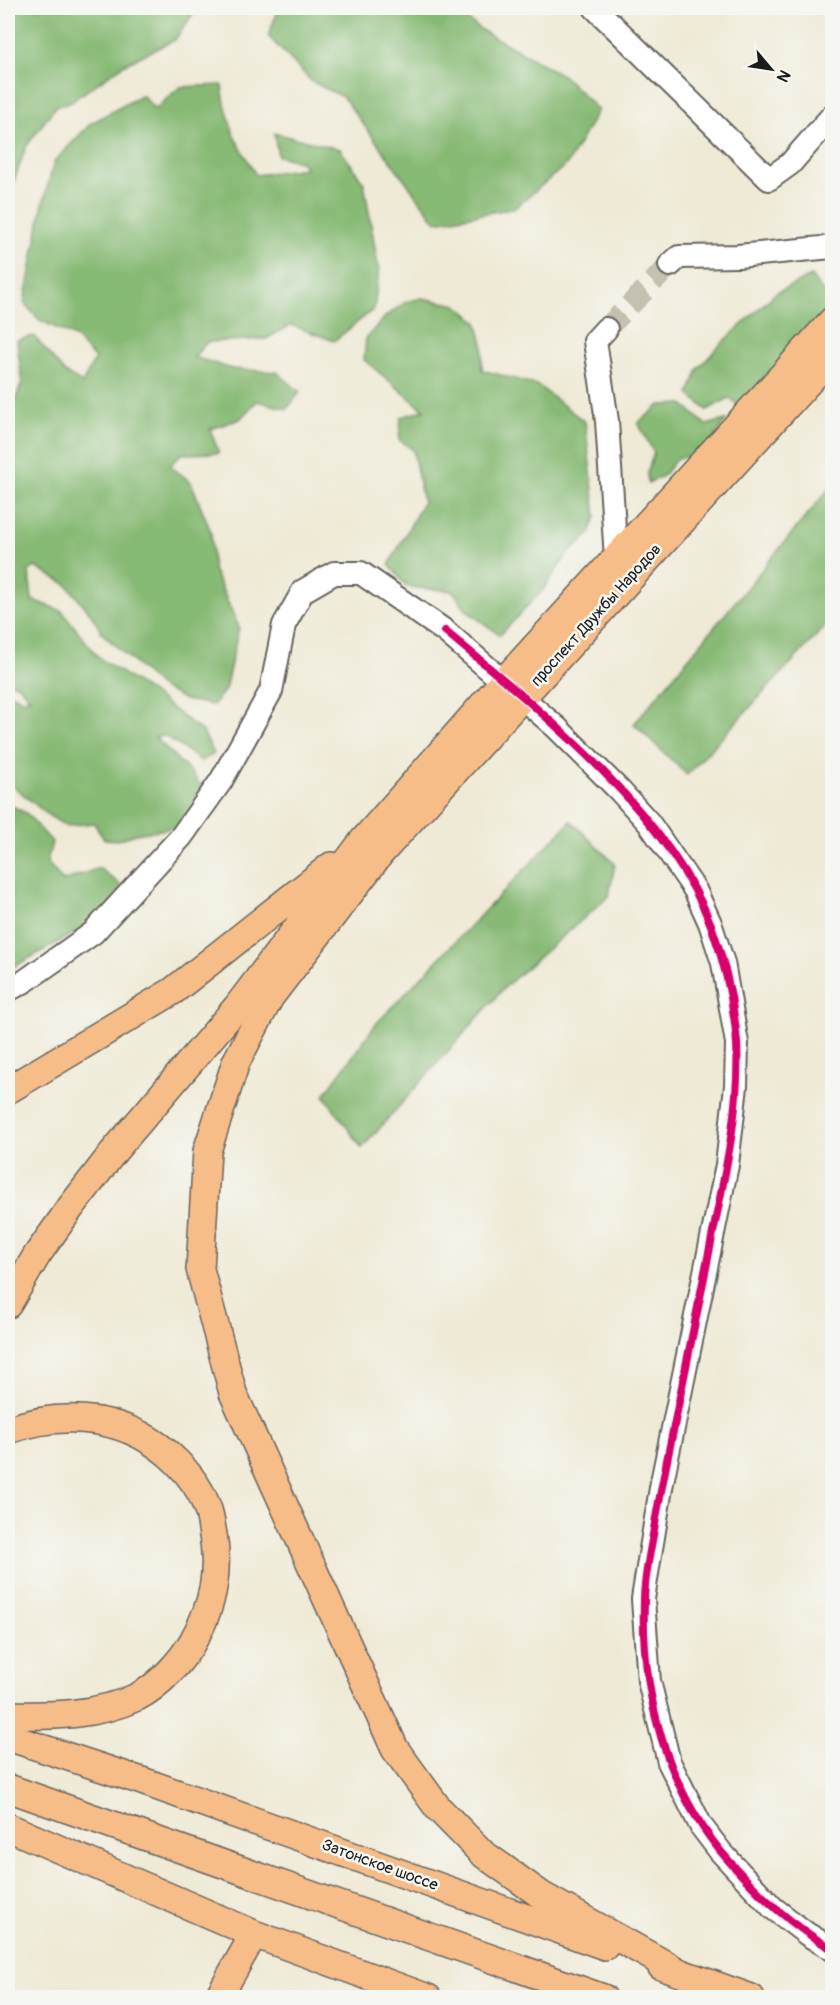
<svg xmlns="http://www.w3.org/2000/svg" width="840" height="2005" font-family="Pangolin,sans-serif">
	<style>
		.forest { fill: #87ba74; stroke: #526b48; stroke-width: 1.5 }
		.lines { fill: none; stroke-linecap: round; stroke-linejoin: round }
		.minor-tunnel { stroke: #c5c1b1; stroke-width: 22; stroke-dasharray: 22 11; stroke-linecap: butt }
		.minor-casing { stroke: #66645d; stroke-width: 26 }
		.major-casing { stroke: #66645d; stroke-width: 30 }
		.minor { stroke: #fff; stroke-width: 22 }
		.major { stroke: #f7bd88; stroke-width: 27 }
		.cycleway-casing { stroke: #f6f6f2; stroke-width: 11 }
		.cycleway { stroke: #d6006c; stroke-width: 8 }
		.labels { text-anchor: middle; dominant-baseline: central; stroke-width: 5; stroke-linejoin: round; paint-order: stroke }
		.street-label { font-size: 16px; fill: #1c1c1c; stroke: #f6f6f2 }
	</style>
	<rect width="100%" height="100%" fill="#f6f6f2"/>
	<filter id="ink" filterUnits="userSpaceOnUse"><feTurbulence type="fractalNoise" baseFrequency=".0167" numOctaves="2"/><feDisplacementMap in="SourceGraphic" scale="12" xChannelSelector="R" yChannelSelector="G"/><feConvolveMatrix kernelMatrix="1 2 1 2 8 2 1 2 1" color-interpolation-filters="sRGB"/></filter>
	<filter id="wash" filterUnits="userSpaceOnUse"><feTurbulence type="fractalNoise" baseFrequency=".008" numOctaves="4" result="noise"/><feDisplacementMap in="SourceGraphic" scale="24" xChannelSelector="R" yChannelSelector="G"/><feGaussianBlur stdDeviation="1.35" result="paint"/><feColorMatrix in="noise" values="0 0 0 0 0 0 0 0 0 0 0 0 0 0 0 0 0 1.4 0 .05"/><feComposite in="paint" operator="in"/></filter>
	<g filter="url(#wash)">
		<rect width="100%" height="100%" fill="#efead6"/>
		<path class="forest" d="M8 8H197L175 40 125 64 72 101 55 107 26 147 8 198Z
			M279 8H452L483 31 564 76 598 110 568 163 515 208 436 222 343 97 312 82 268 36Z
			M222 85 225 104 234 136 256 175 305 168 302 162 278 156 274 133 340 149 364 183 379 271 374 309 334 341 291 325 266 339 207 342 194 357 232 369 277 372 300 392 287 409 257 401 240 419 210 429 219 453 181 454 170 466 191 482 211 532 213 569 239 627 225 690 213 705 185 700 160 687 102 633 91 614 66 584 35 567 29 571 32 600 62 611 98 657 149 691 203 732 214 754 201 761 165 736 155 737 193 775 207 795 179 827 136 834 117 840 104 839 94 823 66 826 49 816 8 782V692L21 699 30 698 17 684 8 683V419L22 382 17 340 34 336 65 373 82 383 95 359 75 337 39 320 24 303 42 208 54 162 91 123 142 95 155 109 180 87Z
			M811 276 821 290 832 295V309L745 410 729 398 707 410 689 394 698 369 717 348 776 293Z
			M422 298 457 305 477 322 483 343 482 370 537 385 585 422 596 517 590 534 569 552 543 590 500 635 467 611 453 591 407 587 389 565 423 502 413 450 399 440 401 417 424 410 364 360 366 338 386 316 406 302Z
			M683 404 706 425 726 420 702 456 677 458 663 476 648 483 647 473 654 453 638 423 660 405Z
			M832 485V619L687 775 634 724Z
			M8 804 26 813 52 842 47 862 63 881 99 868 122 886 95 922 8 970Z
			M571 821 615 864 609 896 506 986 362 1148 324 1095 376 1024Z"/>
	</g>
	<g filter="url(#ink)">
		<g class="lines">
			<path class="minor-tunnel" d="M606 329 670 265"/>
			<defs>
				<path id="minor" d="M595 8 769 179 790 164 832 116
					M670 265 679 257 738 256 832 247
					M606 329 595 341 607 421 616 559
					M8 990 25 981 93 933 181 837 221 781 271 691 284 625 303 591 334 573H361L445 631 557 728 619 790 649 823 695 890 710 923 723 963 737 1043 736 1086 727 1165 662 1482 649 1561 643 1599 649 1681 669 1762 701 1826 720 1851 773 1908 807 1934 832 1949"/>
				<path id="major" d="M379 855 270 997 236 1062 207 1151 200 1269 233 1393 395 1749 438 1808 482 1853 541 1895 679 1972
					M367 868 832 356
					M8 1090 173 991 331 866
					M8 1304 37 1255 71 1207 115 1150 237 1007 363 841 504 681 832 321
					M8 1430C67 1409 131 1416 177 1462 189 1474 201 1490 207 1507 210 1514 211 1522 212 1529 220 1569 214 1604 194 1639 183 1660 159 1686 137 1697 96 1716 52 1716 8 1715
					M8 1737 142 1781 605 1946
					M8 1788 603 1998
					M8 1827 254 1934 428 1998
					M661 1966 751 1998
					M218 1998 254 1934"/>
			</defs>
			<use href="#minor" class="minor-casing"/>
			<use href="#major" class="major-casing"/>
			<use href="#minor" class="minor"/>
			<use href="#major" class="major"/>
			<defs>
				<path id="cycleway" d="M445 631C536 707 668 812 711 925 725 963 734 1003 737 1043 740 1103 727 1165 715 1223 701 1292 687 1361 673 1431 666 1465 659 1500 653 1535 649 1557 644 1580 644 1602 641 1694 667 1792 729 1861 761 1897 791 1925 832 1949"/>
			</defs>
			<use href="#cycleway" class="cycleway-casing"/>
			<use href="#cycleway" class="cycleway"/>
		</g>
	</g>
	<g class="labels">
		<g class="street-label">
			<text transform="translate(596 615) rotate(-48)">проспект Дружбы Народов</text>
			<text transform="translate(380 1865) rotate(20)">Затонское шоссе</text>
		</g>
	</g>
	<rect width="840" height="2005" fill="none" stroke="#f6f6f2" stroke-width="30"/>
	<g transform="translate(771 69) rotate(119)" stroke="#f6f6f2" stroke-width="4.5" paint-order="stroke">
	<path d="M0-4.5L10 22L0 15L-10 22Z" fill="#1c1c1c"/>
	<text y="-9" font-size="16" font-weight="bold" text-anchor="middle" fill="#1c1c1c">N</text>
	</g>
</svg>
